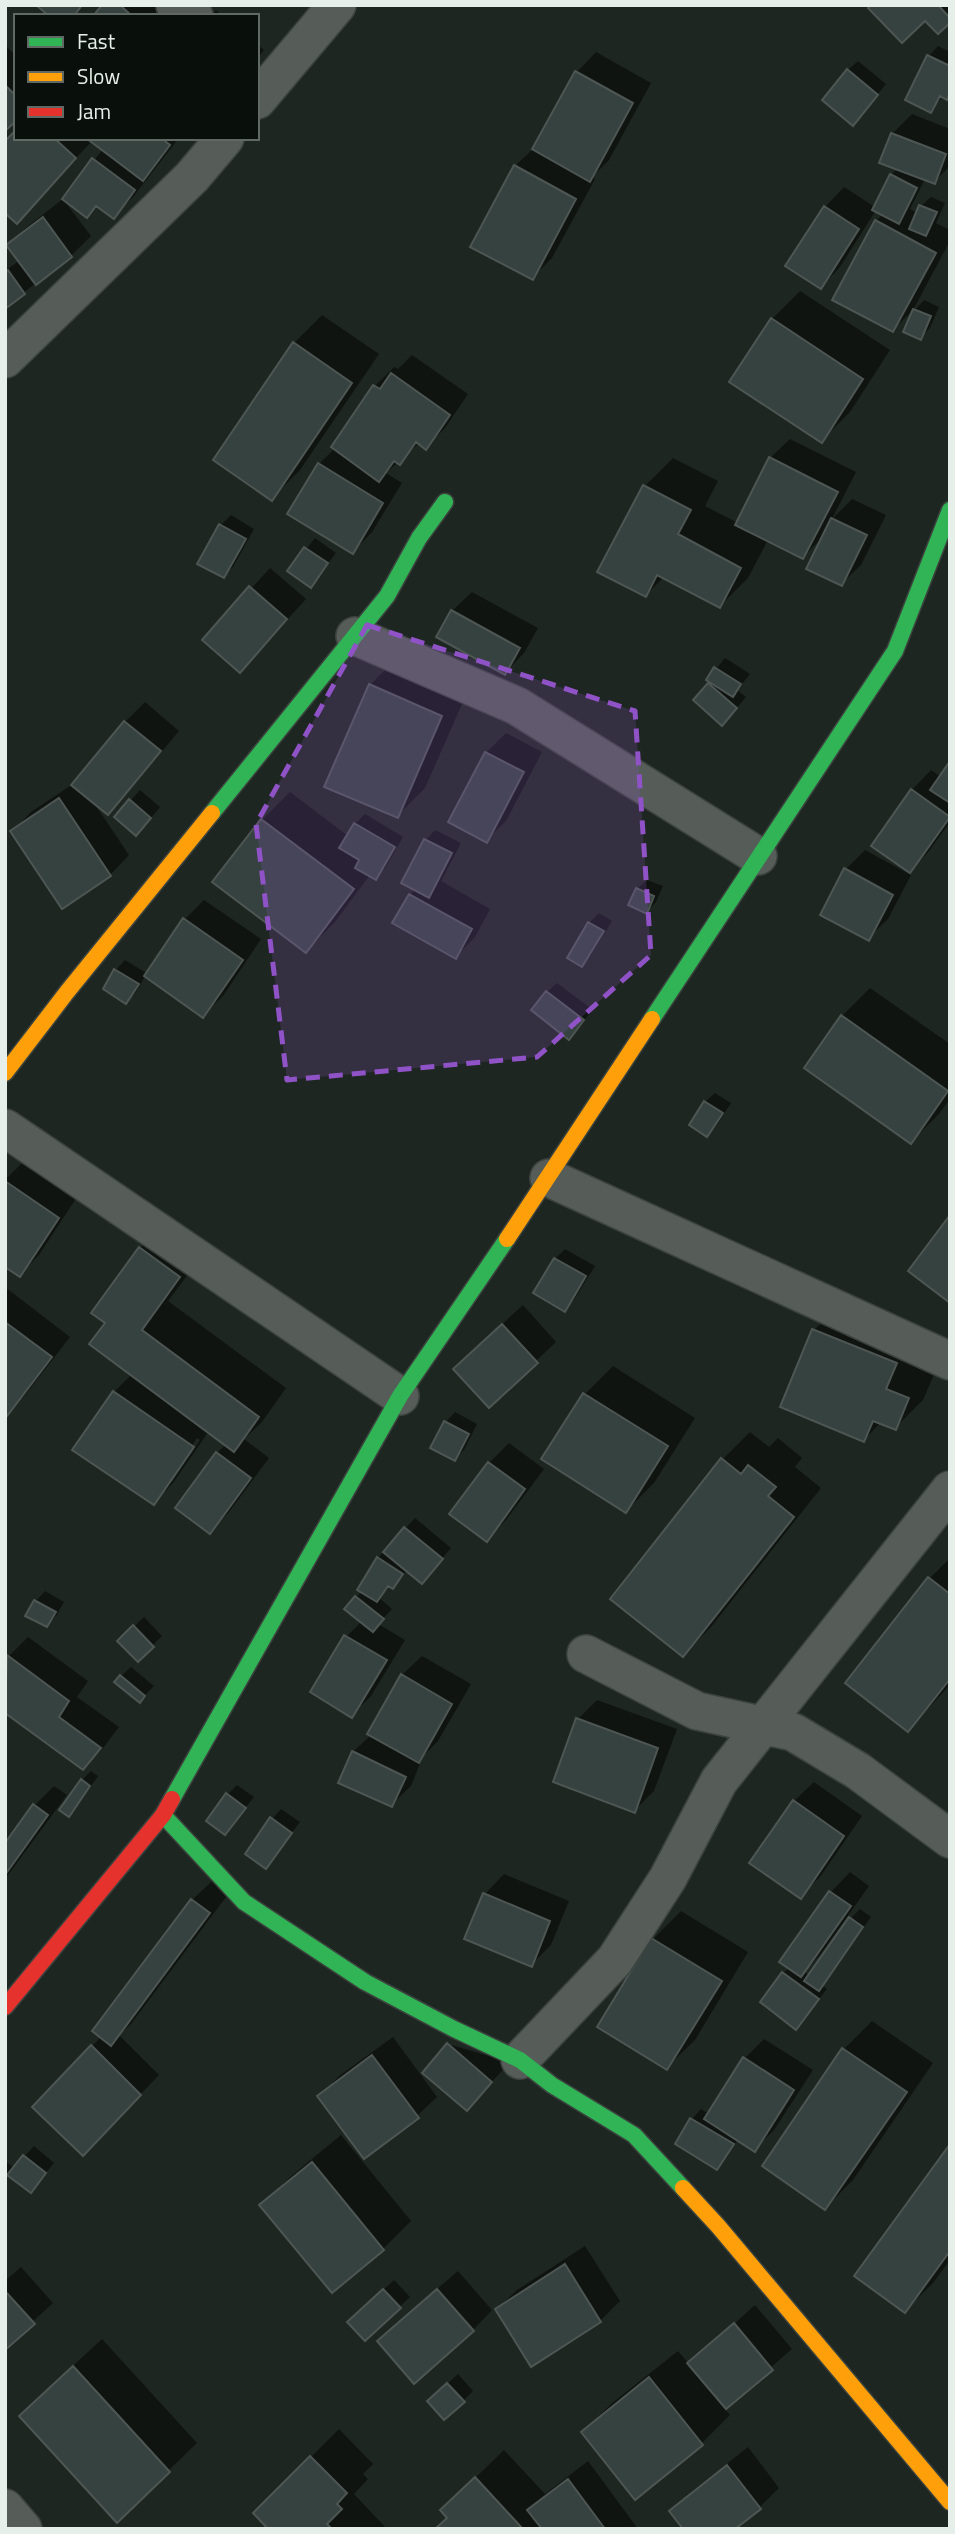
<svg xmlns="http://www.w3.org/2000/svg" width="955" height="2534" font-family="'Titillium Web',sans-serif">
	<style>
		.shadow { fill: #0007; fill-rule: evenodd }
		.building { fill: #35423f; stroke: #4e5654; stroke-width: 2 }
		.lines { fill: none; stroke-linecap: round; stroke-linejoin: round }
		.street-casing { stroke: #3c433f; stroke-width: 40 }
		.fast-casing { stroke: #3c433f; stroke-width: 19 }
		.slow-casing { stroke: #3c433f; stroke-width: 19 }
		.jam-casing { stroke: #3c433f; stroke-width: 19 }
		.street { stroke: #565c58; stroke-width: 37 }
		.fast { stroke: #30b455; stroke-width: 16 }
		.slow { stroke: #ff9f0a; stroke-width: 16 }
		.jam { stroke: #e5322d; stroke-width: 16 }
		.marked { fill: #9053c7; fill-opacity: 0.2; stroke: #9053c7; stroke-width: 5; stroke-dasharray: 14 9; stroke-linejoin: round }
	</style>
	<rect width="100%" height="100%" fill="#1e2621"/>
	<path class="shadow" d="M105 5H162L174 16H96Z
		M873 5H950V21Z
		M216 10 223 16H211Z
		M257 44 264 50 257 59Z
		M938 46 950 52V94L943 96 931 111 907 99 929 56Z
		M7 47 16 56V119L5 129V49Z
		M596 52 651 83 609 160 592 177 595 179 552 258 532 278 472 246 515 166 535 147 577 72Z
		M858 61 886 84 862 114 848 70Z
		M912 114 950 129V166L934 182 925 179 910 209 918 213 921 206 931 197 945 203 936 223 950 230V241L913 310 893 330 876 221 883 214 876 210 840 267 821 287 825 207 844 187 875 207 891 175 898 168 892 134Z
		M16 138H179L133 197 114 216 98 205 87 216 64 199 103 149 92 141 17 221Z
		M63 199 91 236 71 256 5 307V271L20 260 8 245 28 226Z
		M800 291 890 350 850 412 822 440 772 319Z
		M924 300 939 307 930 328 920 338 905 331 915 310Z
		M322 315 379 354 300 470 272 498 294 343Z
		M412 355 468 394 445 428 426 447 419 443 386 473 402 483 372 532 353 552 319 464 335 448 375 386 394 367 398 369Z
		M790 439 856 472 832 519 852 499 886 515 861 565 841 584 824 536 803 557 768 540 748 578 720 606 664 577 646 595 600 571 645 486 673 458 718 481 705 506 738 523 770 458Z
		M231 515 254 529 233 567 223 576 221 525Z
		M315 538 336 553 311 586 289 571Z
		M270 568 306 599 240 671 204 640Z
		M472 592 538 628 524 653 505 673 452 611Z
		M398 657 469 688 425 788 397 816 370 685Z
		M725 658 750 674 737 690 746 697 732 714 695 700 711 682 708 679Z
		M145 702 179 731 127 793 107 813 94 803 129 855 110 875 12 832 31 812 76 782 125 722Z
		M506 733 542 752 506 821 486 840V753Z
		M950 764V822L929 851 910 871 912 790 931 770 941 777Z
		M140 790 160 807 146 824 117 816Z
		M290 792 348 836 355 824 365 814 403 837 385 868 375 878 370 875 334 923 306 951 215 882 262 820Z
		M435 830 461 843 441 881 490 909 475 937 455 957 410 895 416 889 426 840Z
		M865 850 911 875 888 919 868 938 846 869Z
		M647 880 663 886 656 902 647 912 637 889Z
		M204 900 261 939 223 996 203 1015 146 975 136 992 126 1002 105 989 116 970 125 960 148 974 185 919Z
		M599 913 612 921 591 955 582 965 589 923Z
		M557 983 593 1010 569 1037 547 992Z
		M870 988 950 1044V1099L939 1114 911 1142 806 1067 842 1016Z
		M715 1093 731 1103 717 1125 707 1135 705 1102Z
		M24 1161 77 1197 39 1255 19 1275 5 1265V1180Z
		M168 1220 207 1249 168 1301 286 1388 262 1422 244 1439 269 1458 229 1512 210 1532 217 1453 226 1444 209 1431 173 1483 154 1503 75 1449 114 1392 132 1374 107 1323 140 1248ZM197 1438 200 1440 171 1483H167Z
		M565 1249 595 1266 574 1300 565 1310 536 1293 555 1259Z
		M5 1287 70 1337 26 1394 7 1414Z
		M842 1302 936 1370 923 1400 895 1428 881 1422 864 1440 814 1330Z
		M523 1305 556 1342 489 1405 475 1349Z
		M613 1366 695 1418 654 1483 626 1511 543 1459 585 1394Z
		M455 1412 477 1424 464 1450 454 1459 446 1422Z
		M750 1432 769 1447 778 1438 802 1458 795 1467 821 1488 711 1627 683 1655 722 1460Z
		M509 1443 544 1469 506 1520 487 1539 489 1463Z
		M415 1518 451 1548 422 1582 407 1570 402 1577 393 1587 390 1586 379 1598 392 1609 378 1624 405 1640 371 1696 351 1716 346 1637 362 1621 347 1608 362 1591 378 1558Z
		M950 1558V1685L908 1730 848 1683 930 1578Z
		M45 1591 64 1602 56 1616 47 1625 36 1601Z
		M144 1617 162 1636 138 1660 119 1641Z
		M28 1637 88 1681 77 1697 119 1727 103 1748 83 1768 5 1711V1660Z
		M422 1656 471 1684 438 1741 423 1756 411 1786 391 1805 353 1752 372 1734 402 1675Z
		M131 1667 154 1686 139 1701 121 1676Z
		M597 1700 677 1729 654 1791 634 1811 578 1719Z
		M91 1771 98 1776 78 1805 69 1815 82 1780Z
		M814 1782 862 1816 820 1877 800 1896 794 1801Z
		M237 1785 254 1797 225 1833 228 1794Z
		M54 1786 67 1795 5 1879V1846L35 1805Z
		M281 1809 300 1822 266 1866 272 1819Z
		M850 1872 869 1886 820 1955 804 1972 810 1976 850 1919 860 1909 871 1917 822 1985 827 1989 796 2028 783 1973 790 1967 782 1961 831 1892Z
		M504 1874 569 1901 551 1945 531 1965 466 1938 485 1894Z
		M212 1881 229 1893 131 2024 119 2035 159 2075 102 2134 34 2107 102 2036 192 1900Z
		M681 1911 748 1952 695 2040 666 2068 653 1939Z
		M872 2021 933 2063 853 2180 825 2208 764 2165 844 2049Z
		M393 2037 437 2097 417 2116 320 2096 339 2076Z
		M764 2039 813 2070 774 2130 754 2150 738 2139 726 2158 717 2168 677 2144 692 2119 701 2109 709 2114 745 2058Z
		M448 2044 510 2062 467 2109Z
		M341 2135 411 2221 383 2249 262 2205 290 2177Z
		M34 2146 54 2163 31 2191 8 2173 5 2176V2161L14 2168Z
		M950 2147V2260L933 2283 905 2311Z
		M585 2246 620 2301 600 2321 497 2309 517 2290Z
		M21 2267 53 2303 5 2347V2281Z
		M458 2271 492 2310 473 2330 399 2322Z
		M394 2280 410 2297 365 2339 349 2322Z
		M755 2305 792 2349 724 2408 730 2415 702 2443 635 2497 583 2432 611 2404 678 2351 689 2364Z
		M102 2339 197 2443 117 2520 49 2388Z
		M458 2374 473 2391 463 2401 439 2392Z
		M339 2429 373 2464 363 2474 368 2479 354 2494 387 2529H271L255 2513Z
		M748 2447 779 2488 760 2507 732 2529 671 2511 691 2492Z
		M504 2450 545 2494 588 2461 638 2529H436L448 2517 470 2483Z"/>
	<path class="building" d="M36 5H82L74 16H49Z
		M102 5H120L132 16H93Z
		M871 5H938L950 18V23L938 34 925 21 902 43 868 8Z
		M927 55 950 66V94L947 100 940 96 931 113 905 100Z
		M847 69 878 95 853 126 822 100Z
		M575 71 633 103 590 182 532 149Z
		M5 85 16 96V121L5 131Z
		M16 130V138H54L76 158 17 224 5 213V141Z
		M891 133 946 154 935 184 879 163Z
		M86 138H161L170 145 143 181Z
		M92 158 135 190 114 219 96 206 87 218 62 199Z
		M514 165 576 199 533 280 470 247Z
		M890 174 917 188 899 224 872 210Z
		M919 205 937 212 926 236 909 229Z
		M824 206 859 229 821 289 785 266Z
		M43 217 72 257 36 285 6 245Z
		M875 220 936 253 893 332 832 300Z
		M8 270 25 294 5 309V272Z
		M913 309 931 316 921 340 903 332Z
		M771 318 863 379 822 443 729 382Z
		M293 342 352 383 272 501 213 460Z
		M391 373 450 415 426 450 416 442 400 465 394 461 379 482 331 447 373 385 380 389Z
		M769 457 838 492 803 559 735 525Z
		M318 463 383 503 353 554 287 514Z
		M643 485 691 510 678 534 741 568 720 608 657 575 646 597 597 572Z
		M831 518 867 535 842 586 806 569Z
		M219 524 246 539 224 578 197 564Z
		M304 547 328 563 311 588 287 571Z
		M249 586 287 619 240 673 202 640Z
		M451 610 520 648 505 675 436 637Z
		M714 667 741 684 733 697 706 680Z
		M708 683 737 708 722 726 693 700Z
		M369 684 442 716 398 818 324 787Z
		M124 721 161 751 108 815 71 785Z
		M485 752 524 772 487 843 448 822Z
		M950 761V803L930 790Z
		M911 789 950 817 910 873 871 846Z
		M59 798 111 876 62 909 10 831Z
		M129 799 151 818 136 836 114 817Z
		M261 819 354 889 306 953 212 882Z
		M354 823 395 847 376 880 355 868 359 860 339 848Z
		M424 839 452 853 429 898 401 883Z
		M844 868 893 895 869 941 820 915Z
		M636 888 654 896 647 914 628 905Z
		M409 894 472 929 456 959 392 923Z
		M183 918 243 960 203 1018 144 976Z
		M588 922 604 931 582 967 567 958Z
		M114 969 139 984 126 1004 103 989Z
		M546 991 584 1020 569 1040 531 1010Z
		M841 1015 948 1091 911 1144 804 1068Z
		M704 1101 723 1113 707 1137 689 1125Z
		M5 1181 59 1218 20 1277 5 1267Z
		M950 1215V1303L908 1271Z
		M139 1247 180 1277 142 1330 259 1417 234 1452 89 1344 105 1323 91 1313Z
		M554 1258 586 1276 565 1312 533 1293Z
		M5 1322 52 1357 7 1416 5 1415Z
		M502 1324 538 1363 489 1408 453 1369Z
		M812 1329 897 1363 886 1389 909 1398 896 1430 873 1421 864 1442 780 1407Z
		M113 1391 194 1447 154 1505 72 1450Z
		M583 1393 668 1446 626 1513 541 1459Z
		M444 1421 469 1434 455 1461 430 1448Z
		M216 1452 251 1478 210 1534 175 1508Z
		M721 1458 741 1474 748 1465 776 1487 768 1496 794 1517 683 1657 610 1599Z
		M488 1462 525 1489 487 1542 449 1514Z
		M404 1527 443 1559 422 1584 383 1552Z
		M377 1557 403 1574 393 1589 388 1586 377 1602 357 1590Z
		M928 1577 950 1594V1679L908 1732 845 1683Z
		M355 1596 384 1619 373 1632 344 1609Z
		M34 1600 56 1612 47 1627 25 1616Z
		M133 1625 154 1647 138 1662 117 1641Z
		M344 1635 387 1660 352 1718 310 1692Z
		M7 1655 69 1701 59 1717 101 1748 83 1770 5 1713Z
		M401 1674 452 1704 419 1763 367 1734Z
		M120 1675 145 1696 140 1703 114 1682Z
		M576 1718 658 1748 635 1813 553 1782Z
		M352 1751 406 1777 392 1807 338 1783Z
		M81 1779 90 1786 69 1817 59 1810Z
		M226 1793 246 1808 225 1835 206 1821Z
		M793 1800 844 1836 801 1899 749 1863Z
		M33 1804 48 1815 5 1875V1843Z
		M270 1817 292 1833 266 1869 245 1854Z
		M829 1891 851 1906 801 1977 779 1962Z
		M483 1893 550 1921 532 1967 464 1939Z
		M191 1899 210 1913 111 2046 92 2031Z
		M849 1917 863 1927 819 1991 804 1981Z
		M651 1938 722 1981 667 2070 597 2027Z
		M782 1972 819 1999 796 2030 760 2002Z
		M447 2043 492 2082 467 2111 422 2073Z
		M91 2045 141 2095 83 2156 32 2107Z
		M842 2048 907 2092 825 2210 762 2166Z
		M372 2055 419 2118 364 2159 317 2096Z
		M743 2057 794 2090 755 2152 704 2119Z
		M690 2118 734 2144 717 2170 675 2144Z
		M950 2144V2251L905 2313 854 2276Z
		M23 2155 46 2173 31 2193 7 2175Z
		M312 2162 384 2250 332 2293 259 2205Z
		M565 2264 601 2322 531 2367 495 2309Z
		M383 2289 401 2308 365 2341 347 2322Z
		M437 2289 474 2331 414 2384 377 2341Z
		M5 2291 35 2324 5 2350Z
		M734 2323 773 2370 726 2409 687 2363Z
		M73 2366 170 2472 117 2523 19 2416Z
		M649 2377 703 2445 635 2500 581 2432Z
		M447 2383 465 2402 444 2420 427 2401Z
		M310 2456 347 2493 337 2504 342 2509 327 2524 332 2529H268L253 2513Z
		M727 2465 761 2509 735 2529H683L669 2511Z
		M475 2477 523 2529H435L447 2518 440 2510Z
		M568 2479 605 2529H542L527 2510Z"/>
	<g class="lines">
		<defs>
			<path id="street" d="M175 5 194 16
				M257 100 337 5
				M5 359 192 177 225 138
				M355 636 517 706 758 856
				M5 1128 400 1396
				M549 1178 950 1361
				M586 1654 697 1711 793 1732 858 1771 950 1839
				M520 2060 615 1960 668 1878 719 1781 950 1490
				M5 2508 23 2529"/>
			<path id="fast" d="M212 813 387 596 419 538 445 502
				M652 1019 895 651 950 510
				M172 1799 400 1396 507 1239
				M163 1815 244 1902 365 1982 454 2029 520 2060 552 2085 634 2135 683 2188"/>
			<path id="slow" d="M5 1073 67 992 212 813
				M507 1239 652 1019
				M683 2188 718 2226 950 2502"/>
			<path id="jam" d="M5 2007 163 1815 172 1799"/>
		</defs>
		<use href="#street" class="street-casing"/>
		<use href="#fast" class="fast-casing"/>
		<use href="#slow" class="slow-casing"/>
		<use href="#jam" class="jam-casing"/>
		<use href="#street" class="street"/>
		<use href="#fast" class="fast"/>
		<use href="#slow" class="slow"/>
		<use href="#jam" class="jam"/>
	</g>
	<path class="marked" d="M367 625 635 711 651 955 537 1057 287 1080 256 824Z"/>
	<rect width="955" height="2534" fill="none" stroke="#e6efe9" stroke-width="14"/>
	<rect x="14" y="14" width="245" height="126" fill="#09100c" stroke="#616964" stroke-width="2"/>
	<rect x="28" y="37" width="35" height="10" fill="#30b455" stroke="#616964" stroke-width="2"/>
	<text x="77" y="49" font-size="21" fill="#e6efe9">Fast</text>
	<rect x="28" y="72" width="35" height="10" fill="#ff9f0a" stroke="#616964" stroke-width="2"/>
	<text x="77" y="84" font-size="21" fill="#e6efe9">Slow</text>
	<rect x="28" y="107" width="35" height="10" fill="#e5322d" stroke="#616964" stroke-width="2"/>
	<text x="77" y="119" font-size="21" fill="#e6efe9">Jam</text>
</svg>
